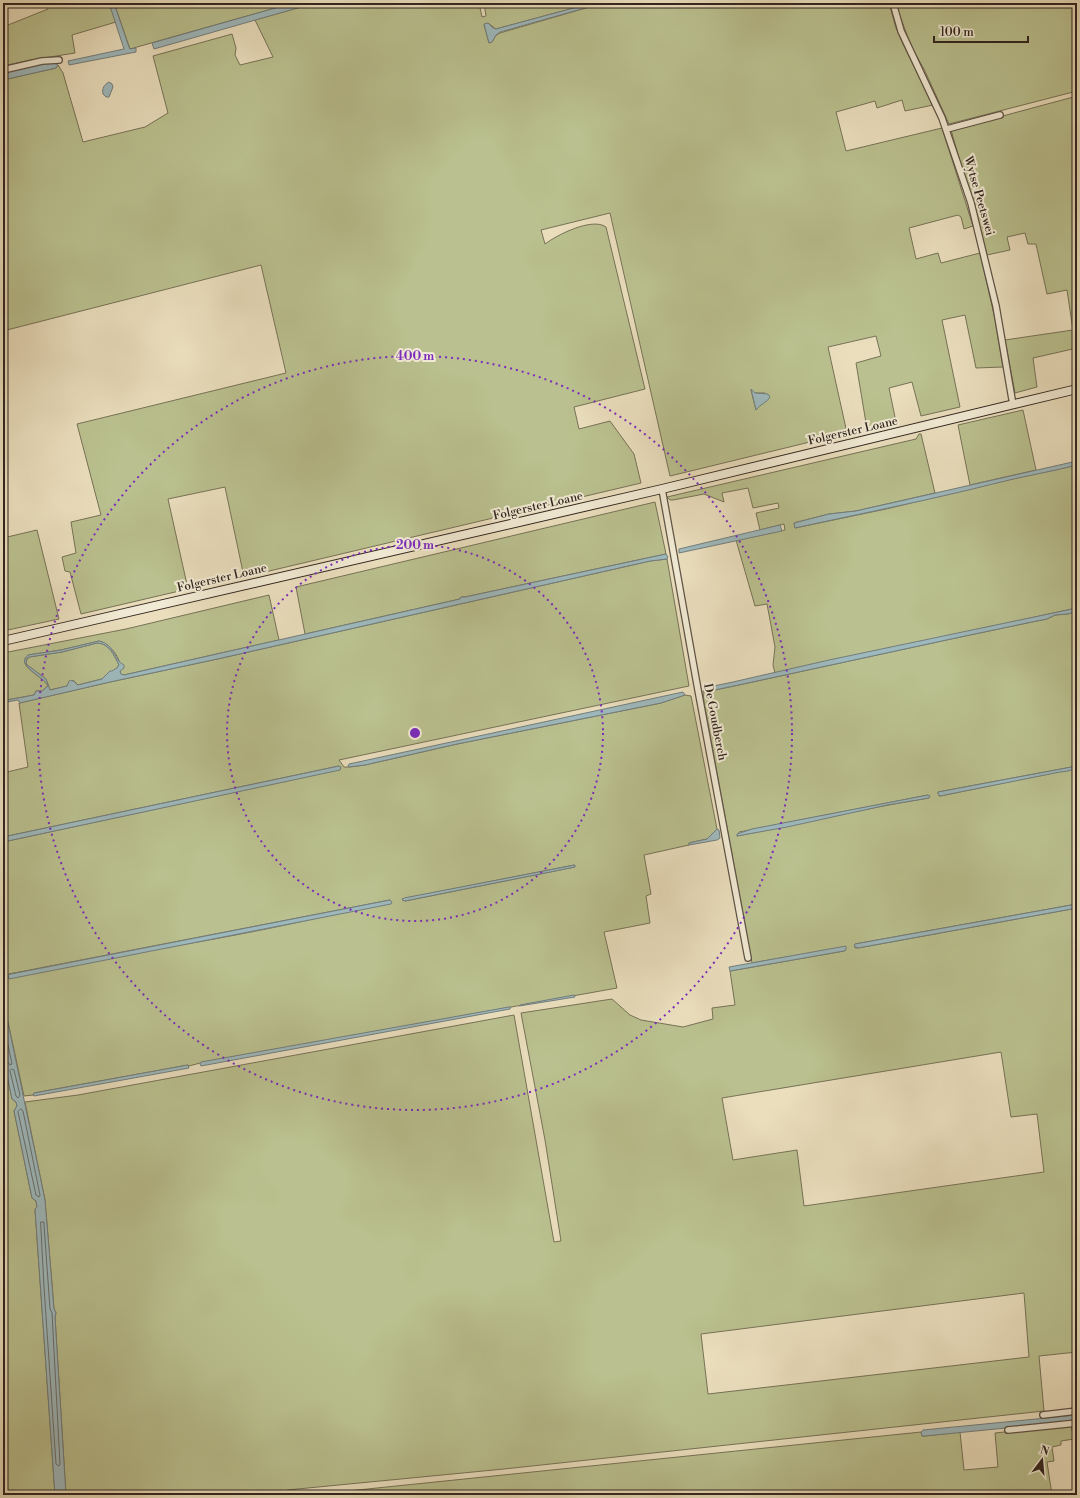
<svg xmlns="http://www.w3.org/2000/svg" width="1080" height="1498" font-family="'Libre Bodoni',serif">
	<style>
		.green { fill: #bac08f; stroke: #767257; fill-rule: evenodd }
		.water { fill: #9eb9bd; stroke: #727e7e; fill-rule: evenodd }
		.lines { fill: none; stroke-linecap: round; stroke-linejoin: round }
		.shore { stroke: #686f6e; stroke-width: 1 }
		.street-casing { stroke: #5f5346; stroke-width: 8 }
		.secondary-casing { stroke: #31251f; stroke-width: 10 }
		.street { stroke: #f1ead4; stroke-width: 5.5 }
		.secondary { stroke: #f1ead4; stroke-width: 8 }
		.ring { fill: none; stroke: #7b2cbf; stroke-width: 2; stroke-dasharray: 2 4 }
		.labels { text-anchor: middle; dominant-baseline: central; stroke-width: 4; stroke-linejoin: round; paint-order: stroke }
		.street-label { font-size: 12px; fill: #31251f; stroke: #f1ead4 }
		.centre { fill: #7b2cbf; stroke: #f1ead4; stroke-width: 2 }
		.ring-label { font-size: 12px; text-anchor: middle; font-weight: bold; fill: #7b2cbf; stroke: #f1ead4; stroke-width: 4; stroke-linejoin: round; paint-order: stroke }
	</style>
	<rect width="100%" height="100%" fill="#eadebd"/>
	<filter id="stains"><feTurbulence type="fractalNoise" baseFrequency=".005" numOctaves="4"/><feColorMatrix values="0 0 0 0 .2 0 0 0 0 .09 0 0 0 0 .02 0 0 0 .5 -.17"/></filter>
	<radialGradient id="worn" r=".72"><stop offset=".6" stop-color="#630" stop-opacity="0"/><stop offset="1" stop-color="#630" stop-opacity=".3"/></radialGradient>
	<path class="green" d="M46 3H109L116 22 72 35 75 53 31 60 3 66V27L48 9Z
		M114 3H293L130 49Z
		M315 3H479L482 17 486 16 484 3H592L496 29 488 23 484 25 489 43 492 42 496 35 500 33 603 3H889L896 28 903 44 933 105 905 111 902 100 877 108 875 101 836 112 846 151 942 128 973 226 964 229 961 217 958 215 909 228 916 259 938 253 941 263 980 253 995 319 1003 367 976 368 965 315 942 320 960 407 921 416 912 382 889 388 896 422 867 429 856 363 881 356 876 336 828 347 847 433 670 476 610 213 541 230 545 244C557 235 592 217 606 227L645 389 574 407 579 429 610 421 634 454 641 483 244 577 225 487 168 499 188 589 81 614 70 572 65 571 62 557 76 553 71 522 101 515 77 424 286 373 261 265 3 331V80L56 68 58 65 63 73 83 142 145 127 168 113 153 56 232 34 236 48 235 55 240 65 273 57 255 20ZM751 390 755 393H765L763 403 759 405 756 410Z
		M895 3H1077V91L949 124 924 69 912 48Z
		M1077 96V348L1033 358 1037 387 1015 393 1005 340 1073 330 1067 290 1047 294 1036 244H1028L1025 233 1007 237 1010 250 987 255 951 130Z
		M1023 410 1036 470 970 485 958 425Z
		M919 434H921L935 493 856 511 829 514 794 523 795 528 886 509 998 482 1077 465V608L775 673 773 665 775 647 767 604 755 606 736 540 785 530 784 524 760 530 756 513 779 508 778 503 753 508 748 488 722 493 724 502 704 494 673 500H670L667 497 916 439Z
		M655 502 666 554 465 597H461L460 599 305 634 296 587Z
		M37 530 59 619 3 631V538Z
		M667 559 689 686 339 760 344 767H349L365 765 457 744 661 703 685 695 691 696 717 829 707 839 689 843V845L644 855 651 894 646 896 650 923 604 932 617 988 200 1063 189 1066 188 1065 34 1093 33 1095 24 1096 3 999V842L341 769 339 766 3 837V773L28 767 19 703 110 682 222 658 650 561ZM574 865 575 867 405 901 402 899ZM390 900C265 934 137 952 9 974Z
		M269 595 279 640 124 675 120 674C120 671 121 667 120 664 118 654 108 643 99 641L61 650 28 655C15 666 43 676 48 686L42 691H36L34 695 7 700V702L3 703V653L126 629Z
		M1077 611V766L938 792 939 796H940L1077 768V904L855 944V948H858L1077 908V1352L1039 1356 1044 1411 504 1469 287 1490 288 1495H66L55 1317 56 1313 54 1309 45 1200 25 1102 78 1095 514 1015 554 1242 561 1241 545 1140 521 1013 612 999 630 1015 641 1020 683 1027 713 1019 712 1008 735 1005 730 971 844 951 846 950 786 957 752 963 704 703 703 691 705 692 734 686 951 639 1027 623 1047 619 1055 615 1068 614ZM928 795 929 798C865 808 801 824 737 836L739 832ZM1001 1052 1011 1117 1037 1114 1044 1172 804 1206 797 1150 733 1160 722 1098ZM1024 1293 1029 1357 708 1394 701 1334Z
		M97 643C109 643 114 655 119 665L117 668 112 672 110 671 102 679 78 685 73 680 67 686 50 690 46 679 26 664V661L29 657 62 652Z
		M3 1056 12 1099 16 1102 17 1106 14 1111 32 1198 36 1201 37 1207 35 1209 55 1495H3Z
		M1071 1425 1074 1439 1061 1441V1445L1052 1447 1054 1461 1047 1462 1052 1495H309L921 1432 922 1436H925L960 1432 964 1470 998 1467 995 1433Z"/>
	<path class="water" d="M109 3H114L129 47 130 49 136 48V52L69 65 68 61 124 49Z
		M293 3H315L154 49 152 43Z
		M592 3H603L500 32 496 35 492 42 489 43 484 24 488 23 493 28 496 29Z
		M44 63H54L58 65 56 68 3 80V73Z
		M109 82 112 84 113 87 109 97H106L103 94C102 88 104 85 109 82Z
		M751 389 755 393 768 394 770 397C767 403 760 404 756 410Z
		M1077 461V465C1051 472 1023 476 997 483 930 500 863 513 795 528L794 523 829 514 856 511Z
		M780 525 782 531 679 553V549Z
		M666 554 668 557 667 559 650 561 222 658 110 682 20 703 18 700 7 702V700L34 695 36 691H42L48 686C44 676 15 666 28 655L61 650 99 641C115 644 114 661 124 665V668L120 671 121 674 124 675 460 599 461 597H465ZM97 643C109 643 114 655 119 665L117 668 112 671H110L102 679 78 685C74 683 74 679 69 681L67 686 50 690 46 679 26 664 27 658 29 657 62 652Z
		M1077 608V611L1068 614 1055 615 1047 619 1027 623 951 639 734 686 705 692 703 691 704 688 733 682 829 660Z
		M683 692 685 695 661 703 457 744 365 765 349 767 348 766 349 764Z
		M339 766 341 767 340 770 3 842V837Z
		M1077 766V768L1068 771 1060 772 940 796 938 794V792Z
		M928 795 930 796 929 798 887 805 787 827 737 836V834L752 829Z
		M717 829 719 830 720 838 717 840 689 845V843L707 839Z
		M575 865V867L405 901 402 900 404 898Z
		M390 900 392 902 391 904 9 979 8 975 11 974Z
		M1077 904V908L858 948 854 946 855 944Z
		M846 946V950L844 951 730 971 729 967Z
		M574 995 575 997 519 1006 520 1005Z
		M3 999 45 1200 54 1309 56 1313 55 1317 66 1495H55L35 1209 37 1207 36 1201 32 1198 14 1111 17 1106 16 1102 12 1099 3 1056Z
		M509 1007H511L510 1009 201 1066 200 1064 201 1062Z
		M188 1065 189 1068 34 1096 33 1095 34 1093Z
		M1077 1415V1421L925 1436H922L921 1432 923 1430Z"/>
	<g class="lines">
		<path class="shore" d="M3 1021 12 1064 10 1065 7 1061H3
			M12 1069 14 1070 20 1095 18 1098 16 1096 10 1071Z
			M21 1109 23 1111 40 1195 39 1197 36 1195 18 1112Z
			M41 1222H44V1225L50 1309 52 1313 60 1464 59 1466 56 1464 44 1287Z"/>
		<defs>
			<path id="street" d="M893 3 901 31 942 118 971 203 996 306 1013 405
				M3 70 42 61 59 60
				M947 129 1000 115
				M662 489 698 690 748 958
				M1043 1415 1077 1411
				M1008 1430 1077 1423"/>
			<path id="secondary" d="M3 641 662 489 1077 389"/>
		</defs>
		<use href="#street" class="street-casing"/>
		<use href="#secondary" class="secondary-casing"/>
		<use href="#street" class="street"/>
		<use href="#secondary" class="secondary"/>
	</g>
	<g class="ring">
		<circle cx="415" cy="733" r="188"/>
		<circle cx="415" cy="733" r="377"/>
	</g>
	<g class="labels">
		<g class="street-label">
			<text transform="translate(979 196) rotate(74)">Wytse Peetswei</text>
			<text transform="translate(853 431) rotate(-13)">Folgerster Loane</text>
			<text transform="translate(538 506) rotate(-13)">Folgerster Loane</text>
			<text transform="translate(222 578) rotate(-13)">Folgerster Loane</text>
			<text transform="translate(715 722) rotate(79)">De Goudberch</text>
		</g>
	</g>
	<circle cx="415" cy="733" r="6" class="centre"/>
	<g class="ring-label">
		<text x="415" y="360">400 m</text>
		<text x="415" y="549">200 m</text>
	</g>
	<rect width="1080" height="1498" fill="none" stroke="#eadebd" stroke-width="16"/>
	<rect x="4" y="4" width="1072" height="1490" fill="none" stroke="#31251f" stroke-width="2"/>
	<rect x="8" y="8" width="1064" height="1482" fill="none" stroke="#31251f"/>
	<g transform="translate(1042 1460) rotate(16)" stroke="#f1ead4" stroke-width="3" paint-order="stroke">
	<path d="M0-3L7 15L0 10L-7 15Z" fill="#31251f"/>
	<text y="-6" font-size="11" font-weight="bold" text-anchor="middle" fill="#31251f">N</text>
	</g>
	<path d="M934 36v6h94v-6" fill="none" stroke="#31251f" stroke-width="2"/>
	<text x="940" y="36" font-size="12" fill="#31251f" stroke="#f1ead4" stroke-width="3" paint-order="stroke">100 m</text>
	<rect width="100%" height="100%" filter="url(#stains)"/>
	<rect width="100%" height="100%" fill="url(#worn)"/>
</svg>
